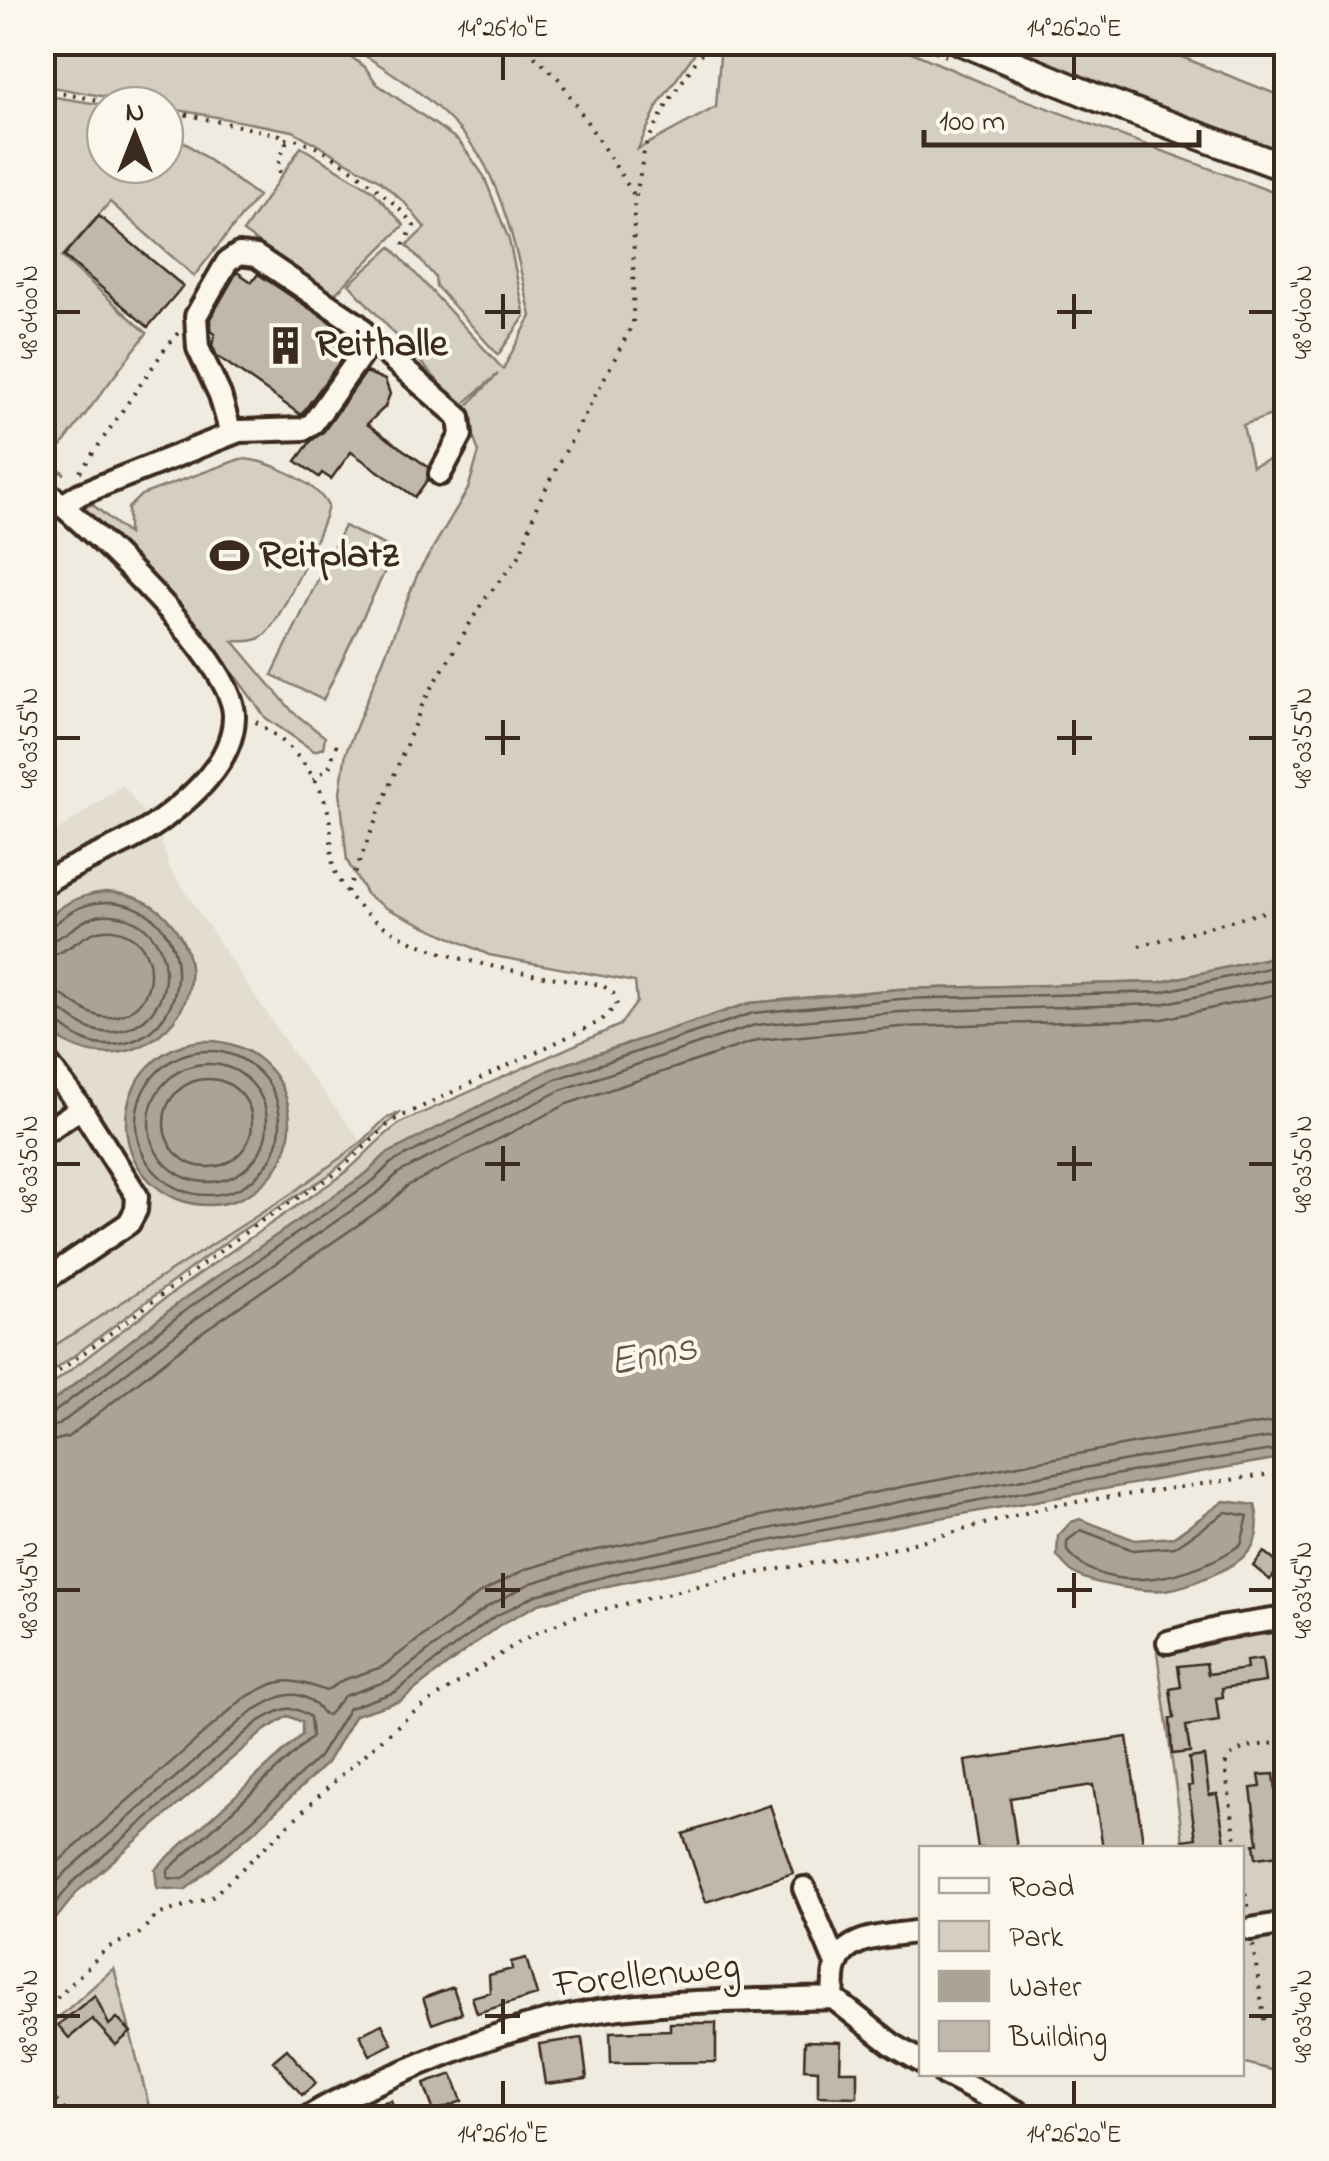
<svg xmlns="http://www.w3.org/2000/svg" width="1329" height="2161" font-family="'Indie Flower',sans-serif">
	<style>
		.built { fill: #e2dcd1 }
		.green { fill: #d5cec3; stroke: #887c70; stroke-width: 2.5 }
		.water { fill: #aca397; stroke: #7f7367; stroke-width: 2.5 }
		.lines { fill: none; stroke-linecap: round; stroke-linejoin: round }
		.shore { stroke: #685a4e; stroke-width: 2.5 }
		.building { fill: #c0b8ad; stroke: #3b2a1e; stroke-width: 2.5 }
		.minor-casing { stroke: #3b2a1e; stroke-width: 28 }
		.major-casing { stroke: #3b2a1e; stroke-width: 32 }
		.path { stroke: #3b2a1e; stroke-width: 4; stroke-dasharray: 2.5 8; stroke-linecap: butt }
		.minor { stroke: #fbf7ec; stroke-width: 20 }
		.major { stroke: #fbf7ec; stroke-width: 25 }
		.ticks { fill: none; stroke: #3b2a1e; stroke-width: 4 }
		.labels { text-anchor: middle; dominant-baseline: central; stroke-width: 8; stroke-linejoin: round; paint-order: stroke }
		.poi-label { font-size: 40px; font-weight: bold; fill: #3b2a1e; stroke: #fbf7ec; text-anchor: start }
		.street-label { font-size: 40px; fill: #3b2a1e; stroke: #fbf7ec }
		.water-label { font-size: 42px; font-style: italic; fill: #635448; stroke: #fbf7ec }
		.neatline { fill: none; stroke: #3b2a1e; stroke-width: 4 }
		.ticks-label { font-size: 25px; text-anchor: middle; fill: #3b2a1e }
	</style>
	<rect width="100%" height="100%" fill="#f0ebe0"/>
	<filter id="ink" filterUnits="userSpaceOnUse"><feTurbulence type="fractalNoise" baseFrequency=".01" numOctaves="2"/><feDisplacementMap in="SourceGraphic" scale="20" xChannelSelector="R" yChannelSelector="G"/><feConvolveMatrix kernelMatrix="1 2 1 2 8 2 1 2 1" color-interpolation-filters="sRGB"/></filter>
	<g filter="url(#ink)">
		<path class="built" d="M123 785 159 834 169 867 295 1056 362 1142 291 1194 43 1353V841Z"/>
		<path class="green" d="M56 42 332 43 365 67 377 84 459 141 484 176 509 240 525 316 498 355 436 286 435 277 407 245 425 228 405 203 379 180 293 131 52 87Z
			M343 43H702L658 105 638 149 716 107 721 43H891L999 90 1286 197V410L1243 425 1252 466 1286 453V954L1161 982 899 989 750 1003 551 1069 385 1155 368 1172 180 1302 43 1409V1392C136 1317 235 1247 335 1180 362 1162 377 1137 404 1121L620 1025 637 1002 635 982 489 955 388 909 367 895 347 861 340 792 346 752 418 573 468 489 479 452 463 410 498 374 461 406 349 284 391 247 503 369 531 316C520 268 511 221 490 175 465 119 395 72 343 43Z
			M927 43H935L1017 77 1286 179V184L1015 81Z
			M995 43H1146L1286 98V154Z
			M42 95 105 105V165H165V128L258 196 194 276 110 202 62 257 147 333 50 461 65 474 43 466Z
			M301 147 372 190 404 225 333 296 243 232Z
			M240 459C267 459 316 482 328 506 324 526 278 626 263 636 254 643 243 641 233 641L293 712 325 737 323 748 314 751 266 718 201 629 80 511 92 504 128 534V508L141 495Z
			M344 526 395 550 323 700 272 675Z
			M401 1112 329 1175 235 1235 43 1379V1353L291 1194 362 1142 385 1119Z
			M1286 1622V2074L1242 2062V1848H1184L1157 1652Z
			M114 1968 152 2118H43L42 2032Z"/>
		<path class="water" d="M105 892C132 893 155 902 172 924 236 1007 117 1104 42 1023L43 924C60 904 79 895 105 892Z
			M1286 954V1457L912 1523 588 1590 539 1604 498 1626 400 1701 355 1715 327 1763 256 1830 185 1890 157 1888 155 1869 302 1735V1722L288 1716 264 1731 79 1890 43 1935V1409L180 1302 368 1172 385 1155 551 1069 750 1003 899 989 1161 982Z
			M126 1123a82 82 0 1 1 164 0a82 82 0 1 1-164 0Z
			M1224 1501 1255 1505C1259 1518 1259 1539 1250 1550 1237 1568 1187 1587 1166 1590 1145 1592 1091 1585 1074 1573 1068 1569 1062 1562 1057 1556L1058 1536 1071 1522 1080 1519 1135 1540 1174 1537Z"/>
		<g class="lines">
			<path class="shore" d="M42 929C54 928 58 920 68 914 83 904 102 900 119 903 201 917 194 1040 112 1045 74 1047 65 1020 42 1017
				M42 942C69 941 79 912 112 915 178 920 185 1017 119 1031 79 1039 72 1006 42 1005
				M42 957C71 956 84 926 113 930 163 937 162 1010 113 1017 84 1021 71 991 42 990
				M136 1123a72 72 0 1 1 144 0a72 72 0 1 1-144 0Z
				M149 1123a59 59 0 1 1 118 0a59 59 0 1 1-118 0Z
				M164 1123a44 44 0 1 1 88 0a44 44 0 1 1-88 0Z
				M42 1416 52 1414 186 1310 374 1180 391 1163 556 1079 753 1013 900 999 1161 992 1286 964
				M42 1429 59 1425 194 1320 381 1190 398 1173 561 1090 755 1025 900 1012 1162 1004 1286 977
				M42 1444 68 1437 202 1332 390 1203 407 1186 567 1104 758 1040 901 1027 1163 1019 1286 992
				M1226 1512 1248 1516 1241 1544C1197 1577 1107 1600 1067 1551V1541L1081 1530 1133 1550 1175 1547Z
				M42 1876 243 1699C280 1678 286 1676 326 1691L343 1680 382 1667 480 1593 526 1569 578 1554 906 1486 1148 1441 1286 1420
				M42 1900 65 1873 251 1712C278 1696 301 1682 323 1714L328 1715 344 1696 390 1680 487 1607 531 1583 582 1568 908 1500 1150 1456 1286 1435
				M42 1920 72 1883 258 1722C278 1711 290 1701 310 1717L312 1737 168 1870V1878L183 1879 250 1822 319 1757 349 1708 395 1692 492 1618 536 1595 648 1565 910 1513 1152 1468 1286 1448"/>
		</g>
		<path class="building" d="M99 216 183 286 148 327 64 256Z
			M237 272 252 282 258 274 348 334 354 342 301 415 217 356 212 345 215 334 211 331 210 319Z
			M366 372 385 380 390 394 385 407 367 424 428 467V479L415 497 351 452 331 479 322 473 319 477 296 461 311 441 324 431Z
			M1264 1552 1281 1566 1270 1580 1253 1566Z
			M1262 1659 1265 1682 1222 1688 1223 1697 1216 1698 1219 1721 1186 1726 1190 1752 1172 1754 1170 1719 1174 1718 1170 1689 1181 1687 1178 1666 1206 1663 1208 1674 1247 1669 1246 1661Z
			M1127 1737 1144 1848H1103L1093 1785 1010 1798 1017 1848H978L965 1761Z
			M1204 1756 1209 1795 1217 1794 1226 1848H1184V1840L1196 1838 1188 1786 1192 1785 1189 1758Z
			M1274 1774 1281 1831 1277 1832 1280 1855 1256 1858 1254 1844 1258 1843 1251 1788 1261 1787 1259 1775Z
			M770 1805 793 1873 706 1902 683 1834Z
			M526 1958 537 1995 477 2013 472 1997 490 1992 489 1975 512 1969 511 1962Z
			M453 1987 462 2013 432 2024 423 1998Z
			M95 1995 109 2025 117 2018 131 2032 116 2045 92 2019 69 2038 58 2025Z
			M670 2023H716V2062L611 2063 610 2032 670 2030Z
			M382 2024 392 2044 370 2055 360 2035Z
			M582 2038 587 2079 545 2084 539 2044Z
			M805 2041 841 2042 840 2071H857V2097L818 2096V2070L804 2069Z
			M287 2049 316 2083 302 2095 273 2061Z
			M452 2074 462 2101 434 2112 424 2084Z
			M391 2100 397 2118H342V2115Z"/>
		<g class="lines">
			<defs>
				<path id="minor" d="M231 434 220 395 198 348 196 316 227 262 239 254 256 256 357 324 371 341 459 417 461 435 440 474
					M42 488C87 526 236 661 234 717 233 763 190 799 156 824 121 849 77 860 42 885
					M63 505 80 494 239 431 304 429 313 423 371 341
					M42 1056 81 1108 137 1196 136 1210 129 1223 42 1282
					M42 1134 81 1108
					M1168 1642 1220 1628 1286 1618
					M804 1888 836 1964
					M1251 1929 1286 1923
					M833 1998C834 1988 833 1976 836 1966 845 1935 889 1936 915 1932
					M833 1998 893 2045 922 2062
					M944 2074 1029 2118
					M307 2118C334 2100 365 2088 395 2075 461 2046 527 2022 598 2011 675 1999 755 2001 833 1998"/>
				<path id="major" d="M962 42 1100 99 1286 168"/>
			</defs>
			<use href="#minor" class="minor-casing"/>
			<use href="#major" class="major-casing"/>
			<path class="path" d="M519 42 560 80 636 198
				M916 42 946 56
				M42 90 127 105
				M165 110 280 135 286 143 277 168 282 175
				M285 139C313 133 398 201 414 226L402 247
				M80 472 167 346 179 333
				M313 780 329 768 337 743
				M347 892 423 703 482 603 520 555 537 505 633 324 634 207 645 146 669 101 709 42
				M1139 946 1286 906
				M42 1384 258 1223 337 1173 392 1121 601 1021 617 1005 613 993 602 985C523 972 381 959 339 880 328 861 333 840 330 820 323 778 288 739 252 720
				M1237 1848 1225 1766C1231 1744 1266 1745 1286 1742
				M1242 1873 1248 1911
				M1253 1945 1265 2024
				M42 2013 107 1948 140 1933 157 1915 212 1897 336 1780 410 1715 522 1640 572 1617 739 1576 884 1551 1055 1505 1286 1472
				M42 2085 72 2118"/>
			<use href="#minor" class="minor"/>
			<use href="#major" class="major"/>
		</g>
	</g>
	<path class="ticks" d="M503 55V80M1074 55V80M503 294V329M1074 294V329M55 312H80M485 312H520M1057 312H1092M1249 312H1274M503 720V755M1074 720V755M55 738H80M485 738H520M1057 738H1092M1249 738H1274M503 1146V1181M1074 1146V1181M55 1164H80M485 1164H520M1057 1164H1092M1249 1164H1274M503 1573V1608M1074 1573V1608M55 1590H80M485 1590H520M1057 1590H1092M1249 1590H1274M503 1999V2034M55 2016H80M485 2016H520M1249 2016H1274M503 2081V2106M1074 2081V2106"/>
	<defs>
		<symbol id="building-bare" viewBox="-9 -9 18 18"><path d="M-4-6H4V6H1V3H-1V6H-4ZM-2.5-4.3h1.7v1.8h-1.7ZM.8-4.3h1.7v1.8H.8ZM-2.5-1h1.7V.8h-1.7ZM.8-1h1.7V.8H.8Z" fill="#3b2a1e" stroke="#fbf7ec" stroke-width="2.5" paint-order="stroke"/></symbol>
		<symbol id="stadium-bare" viewBox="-9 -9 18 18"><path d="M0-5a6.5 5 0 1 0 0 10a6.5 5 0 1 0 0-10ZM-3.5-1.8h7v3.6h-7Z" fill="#3b2a1e" stroke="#fbf7ec" stroke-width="2.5" paint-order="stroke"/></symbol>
	</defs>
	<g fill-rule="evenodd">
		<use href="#building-bare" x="258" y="318" width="55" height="55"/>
		<use href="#stadium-bare" x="202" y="528" width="55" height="55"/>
	</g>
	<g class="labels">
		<g class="poi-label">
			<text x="315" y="345">Reithalle</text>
			<text x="259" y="556">Reitplatz</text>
		</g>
		<g class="street-label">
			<text transform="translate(647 1977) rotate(-6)">Forellenweg</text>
		</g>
		<g class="water-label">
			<text transform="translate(653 1356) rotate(-11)">Enns</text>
		</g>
	</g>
	<rect width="1329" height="2161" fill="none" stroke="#fbf7ec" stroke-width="110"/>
	<rect x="919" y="1846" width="325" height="230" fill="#fbf7ec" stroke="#aea59a" stroke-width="2.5"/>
	<rect x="939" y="1878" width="50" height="15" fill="#fbf7ec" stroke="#aea59a" stroke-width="2.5"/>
	<text x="1009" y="1896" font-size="30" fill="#3b2a1e">Road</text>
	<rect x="939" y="1921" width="50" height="30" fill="#d5cec3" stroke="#aea59a" stroke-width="2.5"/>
	<text x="1009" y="1946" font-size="30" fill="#3b2a1e">Park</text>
	<rect x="939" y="1971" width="50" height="30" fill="#aca397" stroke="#aea59a" stroke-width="2.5"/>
	<text x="1009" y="1996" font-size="30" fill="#3b2a1e">Water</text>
	<rect x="939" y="2021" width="50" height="30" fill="#c0b8ad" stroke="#aea59a" stroke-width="2.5"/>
	<text x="1009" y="2046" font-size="30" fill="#3b2a1e">Building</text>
	<g transform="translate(135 135)"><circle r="48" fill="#fbf7ec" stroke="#aea59a" stroke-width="2.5"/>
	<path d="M0-8L18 38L0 25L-18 38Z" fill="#3b2a1e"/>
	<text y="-15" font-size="28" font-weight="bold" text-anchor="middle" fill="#3b2a1e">N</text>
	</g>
	<path d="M924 130v15h275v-15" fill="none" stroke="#3b2a1e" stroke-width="5"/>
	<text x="939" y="130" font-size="30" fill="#3b2a1e" stroke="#fbf7ec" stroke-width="8" paint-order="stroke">100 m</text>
	<rect x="55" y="55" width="1219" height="2051" class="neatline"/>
	<g class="ticks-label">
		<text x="503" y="36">14°26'10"E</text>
		<text x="1074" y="36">14°26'20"E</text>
		<text transform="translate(28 312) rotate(-90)" y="9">48°04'00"N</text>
		<text transform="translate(1302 312) rotate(-90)" y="9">48°04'00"N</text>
		<text transform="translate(28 738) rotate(-90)" y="9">48°03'55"N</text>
		<text transform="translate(1302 738) rotate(-90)" y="9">48°03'55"N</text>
		<text transform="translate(28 1164) rotate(-90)" y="9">48°03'50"N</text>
		<text transform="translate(1302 1164) rotate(-90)" y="9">48°03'50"N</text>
		<text transform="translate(28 1590) rotate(-90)" y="9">48°03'45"N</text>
		<text transform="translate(1302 1590) rotate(-90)" y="9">48°03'45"N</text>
		<text transform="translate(28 2016) rotate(-90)" y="9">48°03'40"N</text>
		<text transform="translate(1302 2016) rotate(-90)" y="9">48°03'40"N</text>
		<text x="503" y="2142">14°26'10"E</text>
		<text x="1074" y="2142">14°26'20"E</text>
	</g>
</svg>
